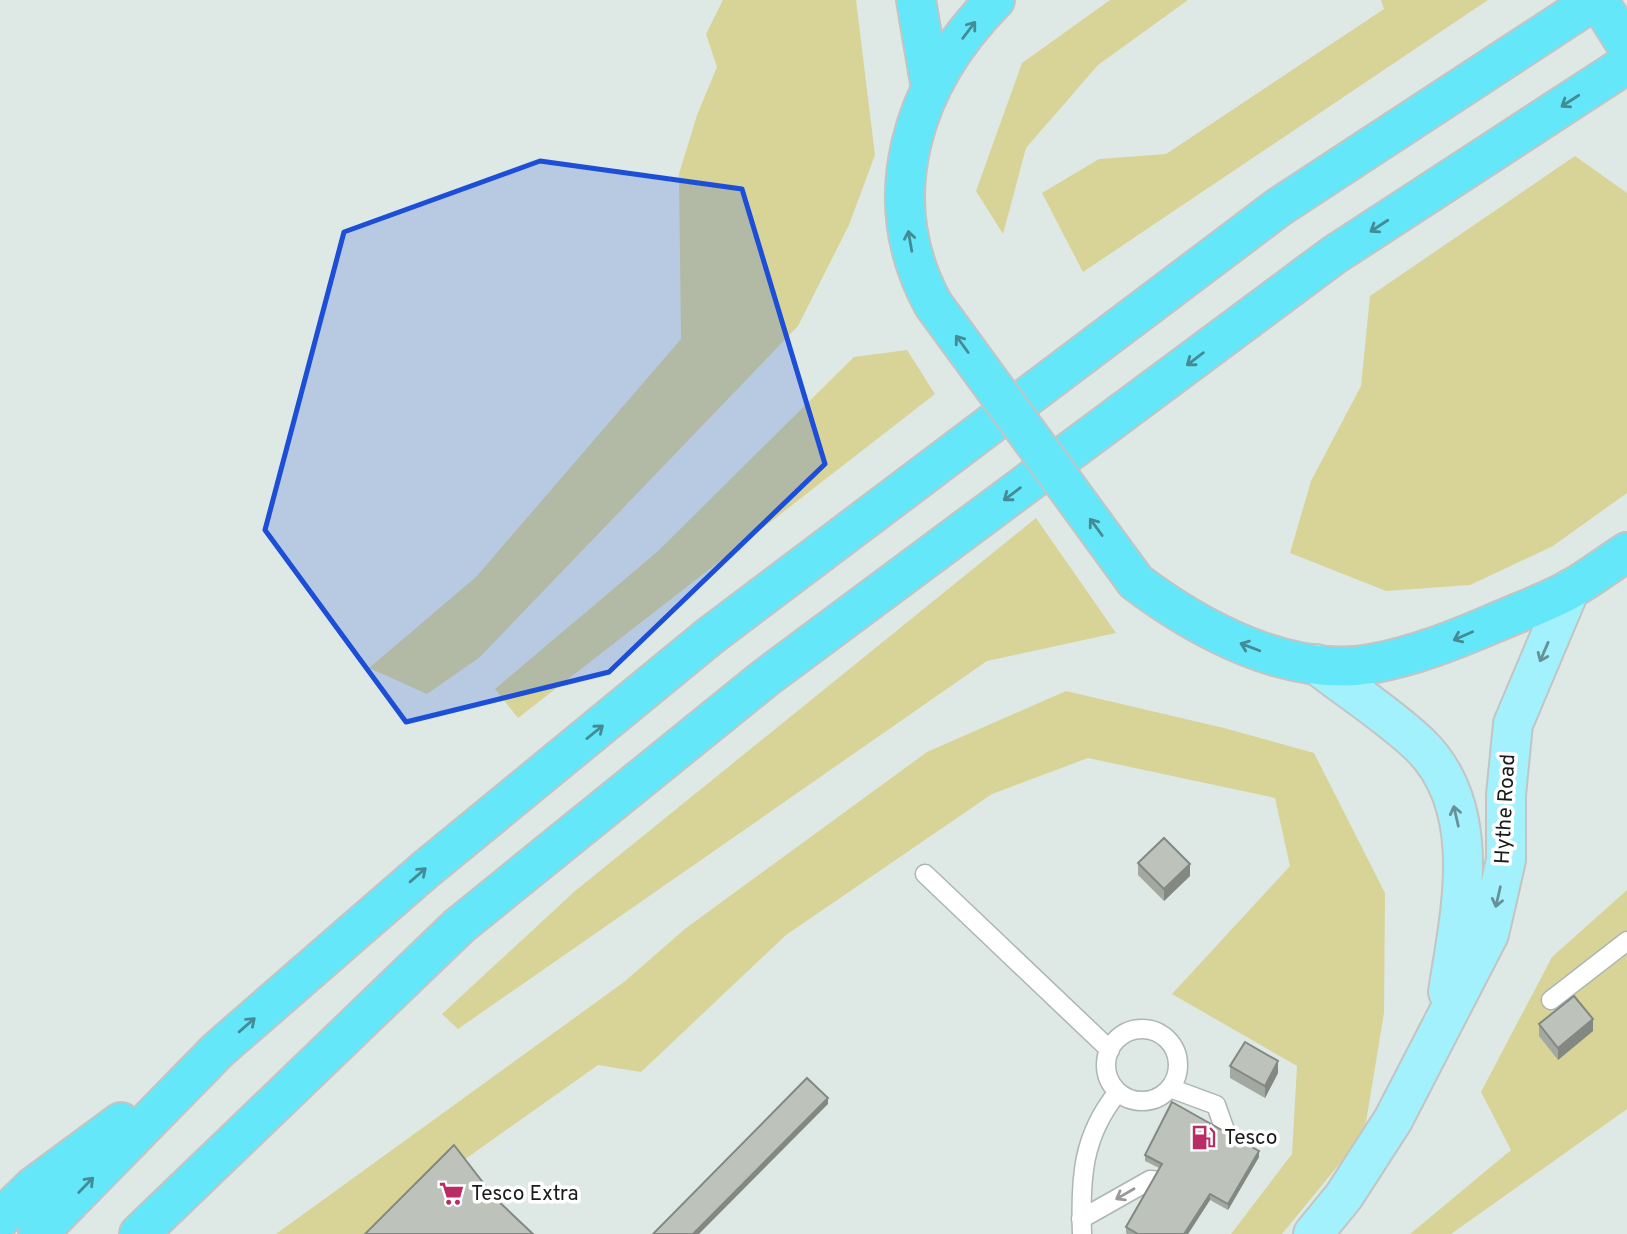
<svg xmlns="http://www.w3.org/2000/svg" width="1627" height="1234" font-family="Overpass,sans-serif">
	<style>
		.green { fill: #d8d498 }
		.lines { fill: none; stroke-linecap: round; stroke-linejoin: round }
		.lane-casing { stroke: #acb6b3; stroke-width: 21 }
		.primary-casing { stroke: #c3c4c4; stroke-width: 42 }
		.highway-casing { stroke: #c3c4c4; stroke-width: 42 }
		.lane { stroke: #fff; stroke-width: 18 }
		.primary { stroke: #a3f1fc; stroke-width: 38 }
		.highway { stroke: #65e7fa; stroke-width: 38 }
		.highway-bridge-casing { stroke: #c3c4c4; stroke-width: 42; stroke-linecap: butt }
		.highway-bridge { stroke: #65e7fa; stroke-width: 38 }
		.wall { fill: #a3a8a1 }
		.shaded-wall { fill: #848883 }
		.building { fill: #bdc3bb; stroke: #848883; stroke-width: 2 }
		.oneway { stroke: #438c96 }
		.oneway2 { stroke: #659197 }
		.oneway3 { stroke: #989998 }
		.marked { fill: #1d4ed8; fill-opacity: 0.2; stroke: #1d4ed8; stroke-width: 5; stroke-linejoin: round }
		.labels { text-anchor: middle; dominant-baseline: central; stroke-width: 7; stroke-linejoin: round; paint-order: stroke }
		.street-label { font-size: 21px; fill: #191c1b; stroke: #fff }
		.poi-label { font-size: 21px; fill: #191c1b; stroke: #fff; text-anchor: start }
	</style>
	<rect width="100%" height="100%" fill="#dee9e5"/>
	<path class="green" d="M723 0H856L875 155 849 225 798 326 480 657 427 694 369 668 476 577 681 339 679 174 697 115 717 67 706 34Z
		M1110 0H1188L1098 65 1026 148 1003 234 976 191 1022 63Z
		M1381 0H1488L1083 272 1042 193 1099 159 1166 154 1384 9Z
		M1575 156 1627 193V493L1553 546 1470 585 1386 591 1290 553 1311 481 1361 386 1370 296Z
		M907 350 935 394 518 718 495 689 657 552 854 357Z
		M1036 518 1116 633 987 661 458 1029 442 1014 575 891Z
		M1066 691 1224 728 1314 753 1385 893 1384 1013 1364 1134 1282 1234H1231L1292 1154 1297 1066 1172 994 1290 866 1275 798 1088 758 992 794 786 935 641 1072 598 1065 454 1167 388 1234H276L624 982 686 928 927 752Z
		M1627 890V1109L1451 1234H1410L1511 1150 1481 1092 1552 957Z"/>
	<g class="lines">
		<defs>
			<path id="lane" d="M925 874 1110 1050
				M1551 1000 1627 941
				M1106 1065a36 36 0 1 1 72 0a36 36 0 1 1-72 0Z
				M1170 1088 1216 1105 1227 1136 1218 1153
				M1081 1219 1150 1180 1176 1182
				M1082 1234C1080 1179 1082 1136 1118 1092"/>
			<path id="primary" d="M1316 664C1350 691 1390 716 1421 746 1485 810 1460 914 1448 992
				M1313 1234 1344 1196 1393 1120 1489 934 1506 860V795L1513 724 1570 589"/>
			<path id="highway" d="M916 0 931 89
				M1598 0 1627 46
				M933 304C875 197 913 83 995 0
				M1136 582C1200 630 1289 678 1371 664 1414 656 1452 641 1492 624 1517 613 1545 603 1569 590 1589 579 1608 564 1627 552
				M0 1219 33 1187 121 1122
				M38 1234 218 1050 425 870 710 636 1279 207 1595 0
				M139 1234 459 926 764 679 1334 255 1627 64"/>
		</defs>
		<use href="#lane" class="lane-casing"/>
		<use href="#primary" class="primary-casing"/>
		<use href="#highway" class="highway-casing"/>
		<use href="#lane" class="lane"/>
		<use href="#primary" class="primary"/>
		<use href="#highway" class="highway"/>
		<defs>
			<path id="highway-bridge" d="M933 304 1136 582"/>
		</defs>
		<use href="#highway-bridge" class="highway-bridge-casing"/>
		<use href="#highway-bridge" class="highway-bridge"/>
	</g>
	<path class="wall" d="M1138 863 1190 876 1164 901 1138 875Z
		M1539 1024 1593 1031 1558 1060 1539 1036Z
		M1230 1066 1278 1073 1265 1098 1230 1078Z
		M1145 1155 1259 1157 1228 1210 1210 1200 1188 1234H1127L1126 1233V1227L1159 1168 1145 1161Z"/>
	<path class="shaded-wall" d="M1190 864V876L1164 901V889Z
		M1593 1019V1031L1558 1060V1048Z
		M1278 1061V1073L1265 1098V1086Z
		M828 1098V1104L699 1234H693Z
		M1259 1151V1157L1228 1210V1204Z
		M1210 1194V1200L1188 1234H1184Z"/>
	<path class="building" d="M1164 838 1190 864 1164 889 1138 863Z
		M1574 996 1593 1019 1558 1048 1539 1024Z
		M1245 1042 1278 1061 1265 1086 1230 1066Z
		M807 1078 828 1098 693 1234H653Z
		M1172 1102 1259 1151 1228 1204 1210 1194 1184 1234H1138L1126 1227 1162 1164 1145 1155Z
		M454 1145 495 1198 533 1234H365Z"/>
	<defs><path id="oneway-shaft" d="M-6 0H5M1.5-3L5.5 0L1.5 3" fill="none" stroke-width="1.6" stroke-linecap="round" stroke-linejoin="round" transform="scale(1.75)"/></defs>
	<g class="oneway">
		<use href="#oneway-shaft" transform="translate(969 30) rotate(-53)"/>
		<use href="#oneway-shaft" transform="translate(1570 101) rotate(147)"/>
		<use href="#oneway-shaft" transform="translate(1379 226) rotate(147)"/>
		<use href="#oneway-shaft" transform="translate(910 241) rotate(-100)"/>
		<use href="#oneway-shaft" transform="translate(962 344) rotate(-126)"/>
		<use href="#oneway-shaft" transform="translate(1195 359) rotate(143)"/>
		<use href="#oneway-shaft" transform="translate(1012 494) rotate(143)"/>
		<use href="#oneway-shaft" transform="translate(1096 527) rotate(-126)"/>
		<use href="#oneway-shaft" transform="translate(1463 636) rotate(156)"/>
		<use href="#oneway-shaft" transform="translate(1250 647) rotate(-159)"/>
		<use href="#oneway-shaft" transform="translate(595 732) rotate(-39)"/>
		<use href="#oneway-shaft" transform="translate(418 875) rotate(-41)"/>
		<use href="#oneway-shaft" transform="translate(247 1025) rotate(-41)"/>
		<use href="#oneway-shaft" transform="translate(86 1185) rotate(-46)"/>
	</g>
	<g class="oneway2">
		<use href="#oneway-shaft" transform="translate(1544 652) rotate(113)"/>
		<use href="#oneway-shaft" transform="translate(1456 816) rotate(-103)"/>
		<use href="#oneway-shaft" transform="translate(1498 897) rotate(103)"/>
	</g>
	<use class="oneway3" href="#oneway-shaft" transform="translate(1125 1194) rotate(150)"/>
	<path class="marked" d="M540 161 742 189 825 464 609 672 406 722 265 530 344 232Z"/>
	<defs>
		<symbol id="fuel-bare" viewBox="-9 -9 18 18"><path d="M-5.5-6h7V0h2V4h1.3V-2.5L3-4.5l.8-.8L6-3V5H2.5V1h-1V6h-7ZM-4.2-4.7v3.2H.2V-4.7Z" fill="#b92d64" stroke="#fff" stroke-width="2.5" paint-order="stroke"/></symbol>
		<symbol id="supermarket-bare" viewBox="-9 -9 18 18"><path d="M-6-5.5h2.5l.6 2H6L4.5 2H-2.5L-4.4-4H-6ZM-1.5 3.2a1.3 1.3 0 1 0 .1 0ZM3 3.2a1.3 1.3 0 1 0 .1 0Z" fill="#b92d64" stroke="#fff" stroke-width="2.5" paint-order="stroke"/></symbol>
	</defs>
	<g fill-rule="evenodd">
		<use href="#fuel-bare" x="1186" y="1120" width="35" height="35"/>
		<use href="#supermarket-bare" x="434" y="1176" width="35" height="35"/>
	</g>
	<g class="labels">
		<g class="street-label">
			<text transform="translate(1506 809) rotate(-87)">Hythe Road</text>
		</g>
		<g class="poi-label">
			<text x="1224" y="1138">Tesco</text>
			<text x="471" y="1194">Tesco Extra</text>
		</g>
	</g>
</svg>
